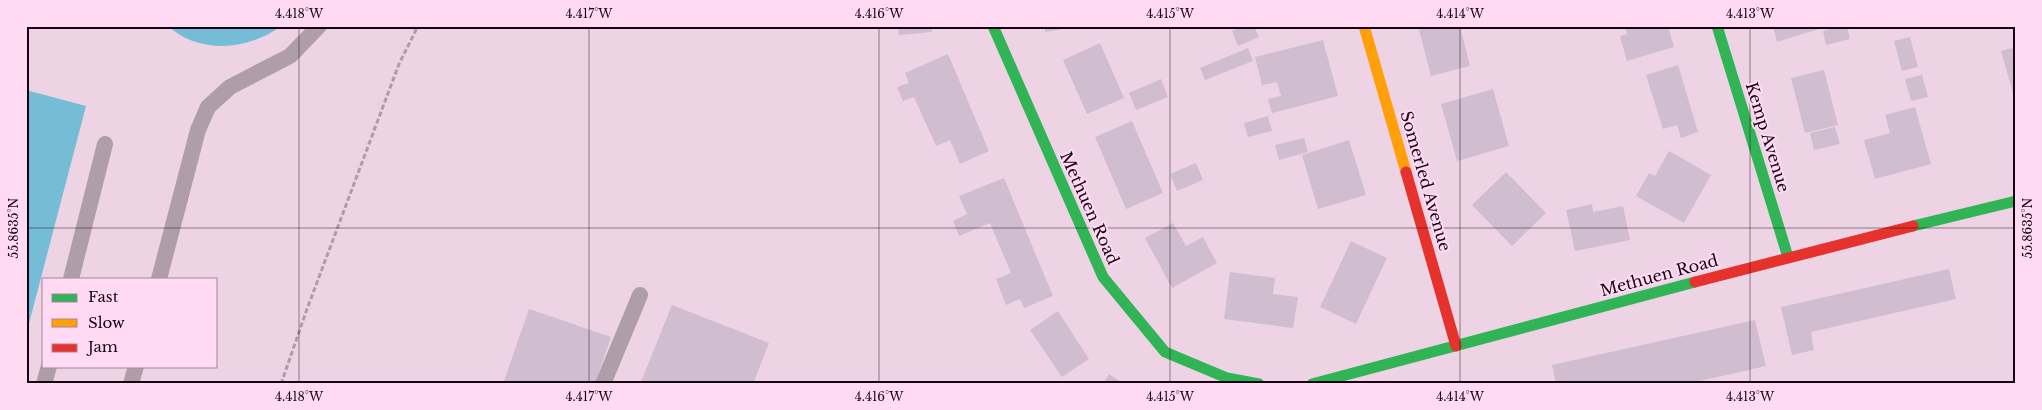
<svg xmlns="http://www.w3.org/2000/svg" width="2042" height="410" font-family="'Libre Baskerville',serif">
	<style>
		.water { fill: #75bdd6 }
		.building { fill: #d1bdd0 }
		.lines { fill: none; stroke-linecap: round; stroke-linejoin: round }
		.path { stroke: #ae9da9; stroke-width: 3; stroke-dasharray: 5 2.5; stroke-linecap: butt }
		.lane { stroke: #af9eaa; stroke-width: 16 }
		.fast { stroke: #30b455; stroke-width: 11 }
		.slow { stroke: #ff9f0a; stroke-width: 11 }
		.jam { stroke: #e5322d; stroke-width: 11 }
		.ticks { fill: none; stroke: #180513; stroke-width: 1; stroke-opacity: 0.45 }
		.labels { text-anchor: middle; dominant-baseline: central; stroke-width: 4; stroke-linejoin: round; paint-order: stroke }
		.street-label { font-size: 16px; fill: #180513; stroke: #ffdaf2 }
		.neatline { fill: none; stroke: #180513; stroke-width: 2 }
		.ticks-label { font-size: 12px; text-anchor: middle; fill: #180513 }
	</style>
	<rect width="100%" height="100%" fill="#eed3e5"/>
	<path class="water" d="M168 26H281C249 50 200 55 168 26Z
		M26 90 86 106 26 335Z"/>
	<path class="building" d="M898 26H931L932 32 899 35Z
		M1045 26H1073V27L1045 32Z
		M1243 26H1254L1259 37 1238 46 1232 31Z
		M1418 26H1460L1470 66 1431 76Z
		M1625 26H1668L1674 47 1627 61 1620 36 1627 34Z
		M1773 26H1825V27L1777 42Z
		M1842 26H1847L1850 39 1826 45 1823 31Z
		M1910 37 1918 67 1902 71 1894 41Z
		M1323 40 1338 96 1272 113 1268 99 1281 96 1277 82 1262 85 1255 57Z
		M1100 43 1124 98 1087 114 1063 60Z
		M2016 47V100H2015L2001 51Z
		M1248 48 1253 61 1205 80 1200 68Z
		M948 54 989 151 960 164 950 140 936 146 914 97 903 101 897 87 909 83 905 73Z
		M1678 65 1698 132 1681 138 1677 125 1663 129 1646 75Z
		M1824 70 1838 125 1805 133 1791 78Z
		M1922 75 1928 97 1911 101 1905 79Z
		M1161 79 1168 97 1136 110 1129 93Z
		M1493 89 1509 146 1457 161 1441 104Z
		M1915 107 1931 164 1875 179 1864 140 1890 133 1885 115Z
		M1268 116 1272 131 1248 137 1244 123Z
		M1132 121 1163 193 1126 209 1095 137Z
		M1835 127 1840 144 1814 150 1810 133Z
		M1304 138 1308 152 1279 160 1275 145Z
		M1349 140 1366 195 1318 209 1302 155Z
		M1669 151 1711 175 1684 223 1636 196 1649 173 1655 176Z
		M1196 163 1203 180 1177 191 1170 174Z
		M1506 172 1546 213 1512 246 1472 205Z
		M1004 178 1053 296 1024 308 1020 299 1006 305 996 279 1011 273 990 223 959 236 953 221 967 214 959 196Z
		M1592 204 1593 212 1623 206 1630 240 1575 251 1566 210Z
		M1173 223 1186 246 1203 237 1217 263 1172 288 1145 238Z
		M1351 241 1387 258 1356 324 1320 307Z
		M1949 269 1956 299 1811 332 1814 350 1792 355 1781 307Z
		M1230 272 1275 278 1273 294 1298 297 1293 328 1224 319Z
		M672 305 769 343 753 384H640Z
		M529 309 611 337 595 384H503Z
		M1058 311 1089 359 1062 377 1030 330Z
		M1755 320 1766 366 1687 384H1556L1552 365Z
		M1109 374 1124 384H1103Z"/>
	<g class="lines">
		<path class="path" d="M281 384 307 309 399 64 418 26"/>
		<path class="lane" d="M71 279 105 144
			M159 279 198 130 208 107 230 87 290 56 319 26
			M44 384 49 366
			M131 384 136 366
			M603 384 640 295"/>
		<path class="fast" d="M993 26 1103 277 1165 352 1227 378 1259 384
			M1717 26 1788 257
			M1913 226 2016 201
			M1312 384 1695 282"/>
		<path class="slow" d="M1364 26 1406 172"/>
		<path class="jam" d="M1406 172 1456 346
			M1695 282 1913 226"/>
	</g>
	<path class="ticks" d="M299 26V384M589 26V384M879 26V384M1170 26V384M1460 26V384M1750 26V384M26 228H2016"/>
	<g class="labels">
		<g class="street-label">
			<text transform="translate(1768 137) rotate(73)">Kemp Avenue</text>
			<text transform="translate(1426 181) rotate(74)">Somerled Avenue</text>
			<text transform="translate(1090 208) rotate(66)">Methuen Road</text>
			<text transform="translate(1659 275) rotate(-15)">Methuen Road</text>
		</g>
	</g>
	<rect width="2042" height="410" fill="none" stroke="#ffdaf2" stroke-width="55"/>
	<rect x="42" y="278" width="175" height="90" fill="#ffdaf2" stroke="#a38599"/>
	<rect x="52" y="294" width="25" height="8" fill="#30b455" stroke="#a38599"/>
	<text x="88" y="302" font-size="15" fill="#180513">Fast</text>
	<rect x="52" y="319" width="25" height="8" fill="#ff9f0a" stroke="#a38599"/>
	<text x="88" y="328" font-size="15" fill="#180513">Slow</text>
	<rect x="52" y="344" width="25" height="8" fill="#e5322d" stroke="#a38599"/>
	<text x="88" y="352" font-size="15" fill="#180513">Jam</text>
	<rect x="28" y="28" width="1986" height="354" class="neatline"/>
	<g class="ticks-label">
		<text x="299" y="18">4.418°W</text>
		<text x="589" y="18">4.417°W</text>
		<text x="879" y="18">4.416°W</text>
		<text x="1170" y="18">4.415°W</text>
		<text x="1460" y="18">4.414°W</text>
		<text x="1750" y="18">4.413°W</text>
		<text transform="translate(14 228) rotate(-90)" y="4">55.8635°N</text>
		<text transform="translate(2028 228) rotate(-90)" y="4">55.8635°N</text>
		<text x="299" y="401">4.418°W</text>
		<text x="589" y="401">4.417°W</text>
		<text x="879" y="401">4.416°W</text>
		<text x="1170" y="401">4.415°W</text>
		<text x="1460" y="401">4.414°W</text>
		<text x="1750" y="401">4.413°W</text>
	</g>
</svg>
